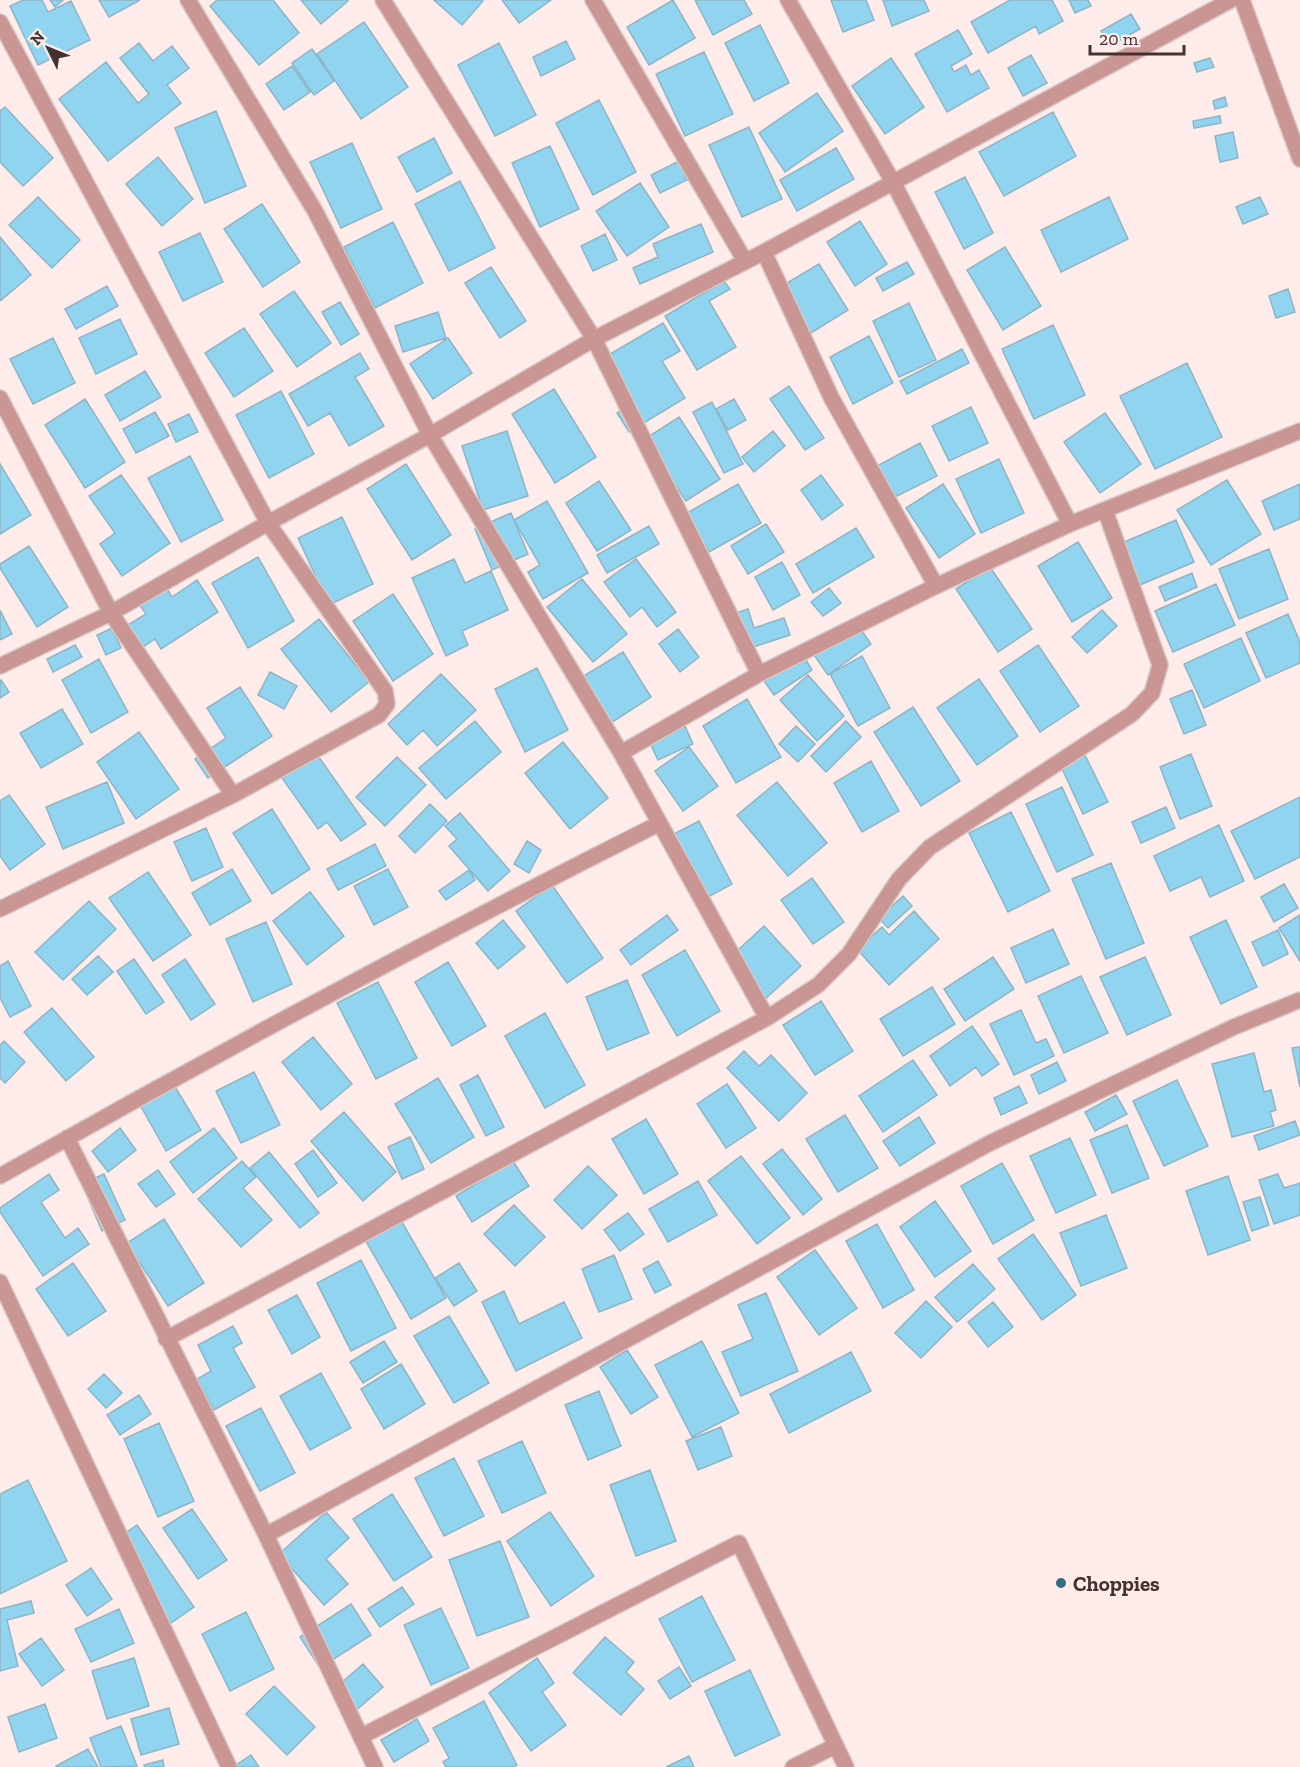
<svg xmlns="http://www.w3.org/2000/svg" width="1300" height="1767" font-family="'Zilla Slab',serif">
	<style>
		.building { fill: #90d4f0; stroke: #8db5c6; stroke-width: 1.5 }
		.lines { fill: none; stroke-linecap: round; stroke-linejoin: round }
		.minor-casing { stroke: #d9c7c5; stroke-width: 18 }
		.tertiary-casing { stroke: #d9c7c5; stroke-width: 18 }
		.minor { stroke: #ca9693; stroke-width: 15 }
		.tertiary { stroke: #ca9693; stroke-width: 15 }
		.poi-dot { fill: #326f86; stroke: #feecea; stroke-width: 2 }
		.labels { text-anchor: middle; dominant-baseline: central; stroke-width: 4.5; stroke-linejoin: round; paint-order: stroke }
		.poi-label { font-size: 21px; font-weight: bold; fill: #433231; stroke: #feecea; text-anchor: start }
	</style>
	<rect width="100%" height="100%" fill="#feecea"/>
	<path class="building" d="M23 0H42L48 12 71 1 90 40 38 65 10 6Z
		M50 0H63L55 7Z
		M99 0H140L109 17Z
		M217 0H273L299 33 259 65 210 6Z
		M301 0H348V1L321 24Z
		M434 0H482L483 1 462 25Z
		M502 0H551L519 23Z
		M673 0 695 38 649 65 627 27Z
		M695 0H744L752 14 713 35Z
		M831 0H866L874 20 843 32Z
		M883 0H924L929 11 892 26Z
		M1010 0H1052L1063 21 1039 34 1036 26 988 53 971 22Z
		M1069 0H1088L1091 6 1075 13Z
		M1131 14 1140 29 1110 46 1101 31Z
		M364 22 408 87 361 119 317 54Z
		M760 25 789 83 754 101 725 43Z
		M958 30 972 54 951 66 954 72 966 65 971 75 979 70 989 88 947 112 915 54Z
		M566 41 575 59 541 76 533 57Z
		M139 43 153 61 172 46 189 68 167 85 181 103 108 161 59 99 106 62 138 103 149 94 120 58Z
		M499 43 536 115 495 136 458 65Z
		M312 49 334 81 314 95 292 63Z
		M704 52 733 114 685 136 656 74Z
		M1031 55 1047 83 1023 96 1008 68Z
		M891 58 924 107 885 134 852 86Z
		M1210 58 1214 67 1197 72 1194 63Z
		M292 66 310 92 284 110 266 84Z
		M817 93 843 131 785 172 759 133Z
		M1225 97 1227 106 1215 109 1213 101Z
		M599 100 636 172 593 195 556 123Z
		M5 107 53 158 23 186 0 162V111Z
		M216 111 246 186 205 203 175 128Z
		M1053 112 1076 156 1004 196 979 152Z
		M1220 116 1221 123 1194 128 1193 121Z
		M749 127 782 199 742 217 709 145Z
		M1233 132 1238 158 1220 162 1215 136Z
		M434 138 452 173 417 192 398 157Z
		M352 143 382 209 341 228 310 162Z
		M550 146 579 209 540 227 512 163Z
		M836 148 854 179 797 211 780 180Z
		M158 157 193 199 162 226 126 184Z
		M679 161 687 180 660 193 651 175Z
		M965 177 993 233 964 249 935 192Z
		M460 181 495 248 449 271 415 204Z
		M640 183 669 227 627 256 596 211Z
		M38 197 80 240 52 268 9 225Z
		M1109 197 1128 239 1061 272 1041 230Z
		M1260 197 1268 214 1243 224 1236 207Z
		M262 204 300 262 263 287 224 229Z
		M860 221 887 264 855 286 827 242Z
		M393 222 423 283 375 308 344 247Z
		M701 224 713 252 640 284 633 268 658 257 653 244Z
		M200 233 223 282 183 301 159 252Z
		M605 234 617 260 593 271 581 246Z
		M0 237 31 275 0 301Z
		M1005 247 1041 306 1003 330 967 270Z
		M907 262 914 274 883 291 876 278Z
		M819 264 848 310 811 333 782 286Z
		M491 267 526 321 500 338 465 283Z
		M724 281 730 289 709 301 736 347 697 370 665 316Z
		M107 286 118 306 76 329 65 309Z
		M1288 289 1295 312 1276 318 1269 296Z
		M294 291 331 343 297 367 260 314Z
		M340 302 359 334 341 345 322 312Z
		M909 303 936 360 899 377 873 321Z
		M438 312 446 338 403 352 395 326Z
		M120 319 137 354 96 374 79 338Z
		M663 323 680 351 662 361 685 398 629 432 617 413 633 404 605 357Z
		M1053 325 1085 395 1034 419 1002 349Z
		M244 328 273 371 234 397 205 353Z
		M869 336 893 383 853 404 830 357Z
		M53 338 75 383 33 404 10 359Z
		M448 338 472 373 433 399 410 364Z
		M962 349 969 363 907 394 900 381Z
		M360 353 369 369 355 377 384 426 349 446 330 413 308 426 289 394Z
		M1187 363 1222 437 1155 469 1120 396Z
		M145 371 161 397 120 421 105 395Z
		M789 386 824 438 805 450 770 399Z
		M554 389 596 457 555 483 512 414Z
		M281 391 314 454 269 478 236 415Z
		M85 399 125 462 85 488 45 425Z
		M734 399 746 420 728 430 716 409Z
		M712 402 743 464 724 473 693 412Z
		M971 407 988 443 949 461 932 426Z
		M155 412 169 436 136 453 123 429Z
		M1105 413 1141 464 1100 493 1064 442Z
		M189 414 198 432 176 442 168 424Z
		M679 417 720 479 686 501 645 439Z
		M507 431 528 496 483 510 462 446Z
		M773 431 785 446 754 472 742 457Z
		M920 443 937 476 891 499 875 467Z
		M190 456 223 520 181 542 148 478Z
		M999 459 1024 513 981 533 956 479Z
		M0 464 31 515 0 534Z
		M406 464 451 535 412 560 367 489Z
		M121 475 170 543 122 576 100 544 115 533 89 496Z
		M821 475 843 505 822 520 801 490Z
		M1227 480 1261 534 1211 565 1177 510Z
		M599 481 631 530 597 551 566 503Z
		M738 484 761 523 709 552 687 513Z
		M943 484 975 534 939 558 906 508Z
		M1300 484V519L1274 530 1262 501Z
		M547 501 588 573 543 599 528 572 540 565 514 520Z
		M511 513 528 554 492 570 475 529Z
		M342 517 373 584 329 605 298 538Z
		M1176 520 1194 562 1133 588 1115 546Z
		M766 524 784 552 748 574 731 546Z
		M649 526 659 544 607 573 597 555Z
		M856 528 874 557 813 593 796 564Z
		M1078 542 1112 598 1072 622 1038 566Z
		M29 546 68 607 37 627 0 568V564Z
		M1269 549 1288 599 1239 619 1219 569Z
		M258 557 294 621 248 648 212 583Z
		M454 559 465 583 491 571 508 610 462 631 468 645 446 656 412 578Z
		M636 559 676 612 657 627 642 607 630 617 604 582Z
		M782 562 800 595 773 610 755 577Z
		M990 567 1032 629 998 652 956 589Z
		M1192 573 1197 587 1165 601 1159 587Z
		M582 579 627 634 593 662 547 607Z
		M197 580 218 612 161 649 155 639 143 647 128 625 146 614 139 604 166 587 172 597Z
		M1216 584 1235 625 1173 652 1155 611Z
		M829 588 841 603 823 616 811 602Z
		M393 594 433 654 393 681 353 621Z
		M748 609 754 628 784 618 790 635 738 652 727 616Z
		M0 610 12 634 0 640Z
		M1102 610 1117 626 1087 653 1072 637Z
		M1288 614 1300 642V663L1266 678 1246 633Z
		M319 619 369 682 331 712 281 649Z
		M858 625 871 644 828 675 814 655Z
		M112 628 121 648 106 655 97 635Z
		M678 629 699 657 680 672 659 644Z
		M1241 638 1260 681 1204 708 1184 664Z
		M75 645 82 657 53 672 47 659Z
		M1038 645 1079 706 1040 732 1000 671Z
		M623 652 651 697 611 723 582 677Z
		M803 655 812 670 774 695 764 681Z
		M862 656 890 708 858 726 830 674Z
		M99 659 128 712 91 733 62 680Z
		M537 668 568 730 525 752 495 689Z
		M270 672 297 686 284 709 258 695Z
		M441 674 476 710 437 746 423 730 407 745 388 724Z
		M808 675 844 716 817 741 780 700Z
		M979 679 1018 736 977 765 937 708Z
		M1 680 9 692 0 698V681Z
		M240 687 272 736 208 778 195 759 226 738 207 708Z
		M1192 690 1206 725 1184 734 1170 699Z
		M747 699 781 757 736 783 703 726Z
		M913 707 960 781 921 806 874 732Z
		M62 709 83 744 41 768 20 733Z
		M475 721 501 752 446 799 419 768Z
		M846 721 861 737 826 772 811 756Z
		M685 726 693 744 658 760 650 743Z
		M796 726 815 744 798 762 779 744Z
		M139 732 179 789 136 819 97 762Z
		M563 742 608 798 570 829 525 773Z
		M689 747 718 786 683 811 655 771Z
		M316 753 366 824 341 841 327 822 318 829 282 778Z
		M1084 753 1108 802 1083 814 1060 764Z
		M1191 754 1212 806 1180 819 1160 767Z
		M397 757 426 785 385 826 356 797Z
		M871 761 899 811 862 832 834 783Z
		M107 782 124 823 63 849 46 807Z
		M777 782 827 843 788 876 737 815Z
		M1062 787 1093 855 1057 872 1026 804Z
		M9 795 45 844 10 870 0 856V801Z
		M1300 797V857L1255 879 1231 831Z
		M430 804 447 821 415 853 399 836Z
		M1166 807 1175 828 1141 843 1132 822Z
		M272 809 310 869 272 894 233 833Z
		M1011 812 1050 891 1008 912 969 833Z
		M460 813 510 871 488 891 449 846 457 839 445 826Z
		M699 821 732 884 697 903 664 839Z
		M1219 825 1244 881 1210 897 1201 877 1170 891 1154 856Z
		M206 828 223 867 192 881 174 842Z
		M527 841 541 850 529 873 514 864Z
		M375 844 386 866 338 890 327 869Z
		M1111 863 1144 943 1106 959 1072 879Z
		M232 869 251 901 210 925 192 893Z
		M388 869 408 907 374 925 354 886Z
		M469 870 475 880 446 900 439 891Z
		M148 872 191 935 153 961 109 898Z
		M812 878 844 922 813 944 781 900Z
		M1284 884 1298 908 1274 922 1261 897Z
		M552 885 603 958 567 983 516 911Z
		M310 892 344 936 307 965 273 921Z
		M903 896 912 906 888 928 879 918Z
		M89 901 116 929 63 980 35 952Z
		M914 911 939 939 889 985 857 949 882 927 889 935Z
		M667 915 678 930 631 965 620 950Z
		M1300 915V961L1279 928Z
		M503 920 525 947 498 969 476 943Z
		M1226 920 1257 987 1221 1004 1190 937Z
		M266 922 292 984 253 1002 226 939Z
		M764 926 801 966 763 1001 726 961Z
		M1053 929 1069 964 1026 983 1011 948Z
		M1278 930 1288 954 1263 966 1252 942Z
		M685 950 720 1011 677 1036 642 975Z
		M98 956 113 972 87 995 72 979Z
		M993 957 1014 989 965 1021 944 989Z
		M1145 957 1171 1015 1127 1035 1100 977Z
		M134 959 164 1002 146 1014 117 971Z
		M185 959 215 1004 191 1020 162 975Z
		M8 961 31 1006 10 1017 0 998V966Z
		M448 962 486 1026 452 1046 415 982Z
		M1081 976 1108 1033 1064 1053 1038 996Z
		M627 980 649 1033 607 1050 586 997Z
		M378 982 417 1058 376 1079 337 1003Z
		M932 987 955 1024 903 1056 880 1019Z
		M821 1001 853 1051 815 1075 783 1025Z
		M52 1008 94 1057 66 1081 24 1032Z
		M1021 1010 1036 1043 1046 1039 1054 1056 1014 1075 990 1024Z
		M545 1013 585 1085 545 1108 505 1036Z
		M972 1026 999 1064 982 1076 976 1067 950 1086 930 1056Z
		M313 1037 352 1084 321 1110 282 1062Z
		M4 1041 25 1062 5 1083 0 1078V1045Z
		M1300 1047V1087L1292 1048Z
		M744 1051 759 1066 771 1055 807 1093 779 1121 727 1068Z
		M1254 1053 1264 1092 1271 1090 1276 1110 1270 1112 1274 1126 1232 1137 1212 1064Z
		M913 1060 937 1095 883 1132 859 1096Z
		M1057 1062 1066 1081 1039 1094 1031 1075Z
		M254 1072 280 1125 241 1143 216 1091Z
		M478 1075 504 1127 486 1136 460 1085Z
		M438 1078 474 1137 431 1163 395 1104Z
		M1177 1080 1208 1146 1164 1166 1133 1101Z
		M727 1084 756 1128 726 1148 697 1104Z
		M174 1085 201 1130 166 1151 140 1105Z
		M1019 1086 1027 1103 1001 1115 994 1098Z
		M1116 1095 1127 1114 1095 1131 1085 1112Z
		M344 1112 396 1172 363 1201 311 1141Z
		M845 1115 878 1168 838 1192 806 1139Z
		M919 1117 935 1143 900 1166 883 1141Z
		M646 1119 678 1174 644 1194 612 1139Z
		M1295 1121 1300 1135 1259 1150 1254 1136Z
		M1127 1125 1149 1178 1112 1193 1090 1140Z
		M120 1128 136 1150 108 1172 92 1151Z
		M214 1128 237 1158 193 1193 170 1162Z
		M410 1137 424 1169 402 1179 388 1147Z
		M1070 1138 1096 1195 1056 1213 1030 1156Z
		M782 1149 822 1199 803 1215 763 1164Z
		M313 1150 337 1183 318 1197 295 1164Z
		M269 1152 319 1213 300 1228 250 1168Z
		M741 1156 790 1218 757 1244 708 1181Z
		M242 1161 256 1177 243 1188 272 1220 241 1247 198 1199Z
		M513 1161 529 1186 472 1222 456 1196Z
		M1002 1163 1034 1220 993 1244 961 1186Z
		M588 1166 617 1195 582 1229 554 1200Z
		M158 1170 175 1194 156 1207 138 1184Z
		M49 1174 59 1190 41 1202 65 1238 78 1228 89 1244 43 1276 0 1212V1208Z
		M104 1174 125 1220 102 1231 82 1184Z
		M1278 1174 1284 1188 1300 1183V1215L1274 1224 1259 1180Z
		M1228 1176 1250 1240 1208 1255 1186 1191Z
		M698 1181 717 1215 668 1242 649 1209Z
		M1260 1197 1269 1225 1252 1231 1243 1202Z
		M935 1201 971 1251 935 1277 900 1227Z
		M514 1205 545 1237 515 1266 484 1234Z
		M628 1213 644 1234 620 1251 604 1230Z
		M1106 1215 1127 1268 1081 1286 1060 1233Z
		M399 1217 446 1298 411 1319 364 1238Z
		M164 1219 204 1283 168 1306 127 1243Z
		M877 1224 914 1290 883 1308 846 1241Z
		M1033 1234 1076 1295 1042 1320 998 1259Z
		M815 1250 857 1308 819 1335 777 1277Z
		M614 1255 632 1299 599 1312 582 1269Z
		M361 1260 396 1328 351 1351 317 1283Z
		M658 1261 671 1285 655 1293 643 1269Z
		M73 1263 106 1311 68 1336 36 1289Z
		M459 1263 477 1291 454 1306 435 1278Z
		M973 1264 995 1289 957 1322 935 1297Z
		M504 1291 519 1324 564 1302 582 1338 516 1371 482 1302Z
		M766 1293 798 1371 741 1396 722 1352 753 1339 738 1305Z
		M297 1295 320 1337 292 1354 268 1310Z
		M926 1301 952 1327 921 1358 895 1333Z
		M993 1302 1013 1327 988 1347 968 1322Z
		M449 1316 489 1383 454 1403 414 1336Z
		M233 1326 242 1343 233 1348 255 1387 214 1410 197 1379 211 1371 198 1345Z
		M384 1341 397 1362 363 1383 350 1362Z
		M702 1341 739 1413 692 1437 655 1365Z
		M627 1350 658 1397 631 1414 600 1367Z
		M851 1352 871 1391 789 1433 770 1394Z
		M401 1364 425 1404 384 1429 361 1389Z
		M321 1373 351 1428 310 1450 280 1396Z
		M104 1374 122 1393 106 1408 88 1389Z
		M599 1391 621 1446 588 1460 565 1405Z
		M139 1395 151 1414 120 1435 107 1415Z
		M261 1408 295 1473 260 1491 226 1426Z
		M159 1423 194 1501 158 1517 124 1439Z
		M721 1427 732 1456 698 1470 686 1441Z
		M522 1441 546 1493 502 1513 478 1461Z
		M454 1458 484 1516 444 1536 415 1478Z
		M650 1470 676 1541 636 1556 610 1485Z
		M28 1480 67 1561 0 1594V1494Z
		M392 1494 432 1557 394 1581 353 1519Z
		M192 1509 227 1560 198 1579 163 1528Z
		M326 1512 349 1538 326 1559 348 1584 324 1605 279 1554Z
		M550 1512 594 1576 551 1606 507 1541Z
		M137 1525 194 1607 171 1623 114 1541Z
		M500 1541 529 1617 477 1636 449 1560Z
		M91 1568 112 1599 87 1616 66 1585Z
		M402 1587 414 1604 380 1627 368 1609Z
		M702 1596 735 1660 692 1682 659 1619Z
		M31 1601 34 1613 7 1620 18 1666 0 1671V1609Z
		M351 1604 371 1635 320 1668 300 1637Z
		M441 1608 469 1668 431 1685 404 1625Z
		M119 1609 134 1643 91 1662 75 1629Z
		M246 1612 274 1669 230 1691 202 1634Z
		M605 1637 634 1662 626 1672 644 1689 621 1715 573 1673Z
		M41 1638 64 1670 42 1686 19 1654Z
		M134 1658 149 1706 107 1719 92 1671Z
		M537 1658 554 1683 542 1692 566 1725 531 1751 489 1693Z
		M363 1664 383 1687 353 1713 333 1690Z
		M679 1667 691 1686 670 1699 658 1681Z
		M750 1670 780 1735 735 1756 705 1691Z
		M274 1686 315 1727 287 1755 246 1714Z
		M484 1701 517 1765 512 1767H446L443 1762 449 1758 433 1728Z
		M45 1704 57 1738 19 1752 8 1717Z
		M169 1708 179 1744 141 1755 131 1719Z
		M417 1719 429 1741 394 1762 381 1740Z
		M121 1726 137 1766 101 1767 90 1738Z
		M88 1749 98 1767H56V1766Z
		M251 1755 259 1767H233Z
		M689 1756 694 1767H666Z
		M163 1760 164 1767H145L144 1765Z"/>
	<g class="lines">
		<defs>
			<path id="minor" d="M188 0 315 211 430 435 621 753 767 1018
				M383 0 594 339 759 674
				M593 0 745 261
				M788 0 893 182 1070 524
				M0 22 268 523 385 691 387 704 379 715 233 795 0 909
				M764 252 831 397 936 586
				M0 398 111 613 233 795
				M0 666 111 613 268 523 430 435 594 339 764 252 1231 0
				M621 753 759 674 936 586 1070 524 1300 431
				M67 1138 266 1535 375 1767
				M0 1176C217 1053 436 936 658 824
				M0 1282 229 1767
				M166 1339 767 1018 818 985 849 954 899 879 930 847 1132 714 1152 693 1160 665 1105 510
				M266 1535 990 1143 1234 1027 1300 1000
				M362 1736 739 1543 846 1767
				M793 1767 835 1746"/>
			<path id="tertiary" d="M1242 0 1300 159"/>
		</defs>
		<use href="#minor" class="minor-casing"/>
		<use href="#tertiary" class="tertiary-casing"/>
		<use href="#minor" class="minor"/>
		<use href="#tertiary" class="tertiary"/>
	</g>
	<circle class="poi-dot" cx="1061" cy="1583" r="6"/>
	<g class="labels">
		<g class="poi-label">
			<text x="1073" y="1583">Choppies</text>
		</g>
	</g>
	<g transform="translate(48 48) rotate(313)" stroke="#feecea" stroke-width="4.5" paint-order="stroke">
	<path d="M0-4.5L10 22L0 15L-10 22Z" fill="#433231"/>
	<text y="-9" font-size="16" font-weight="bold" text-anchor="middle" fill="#433231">N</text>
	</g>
	<path d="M1090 45v9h94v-9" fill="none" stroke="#433231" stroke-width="3"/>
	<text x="1099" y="45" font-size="18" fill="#433231" stroke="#feecea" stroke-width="4.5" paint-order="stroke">20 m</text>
</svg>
